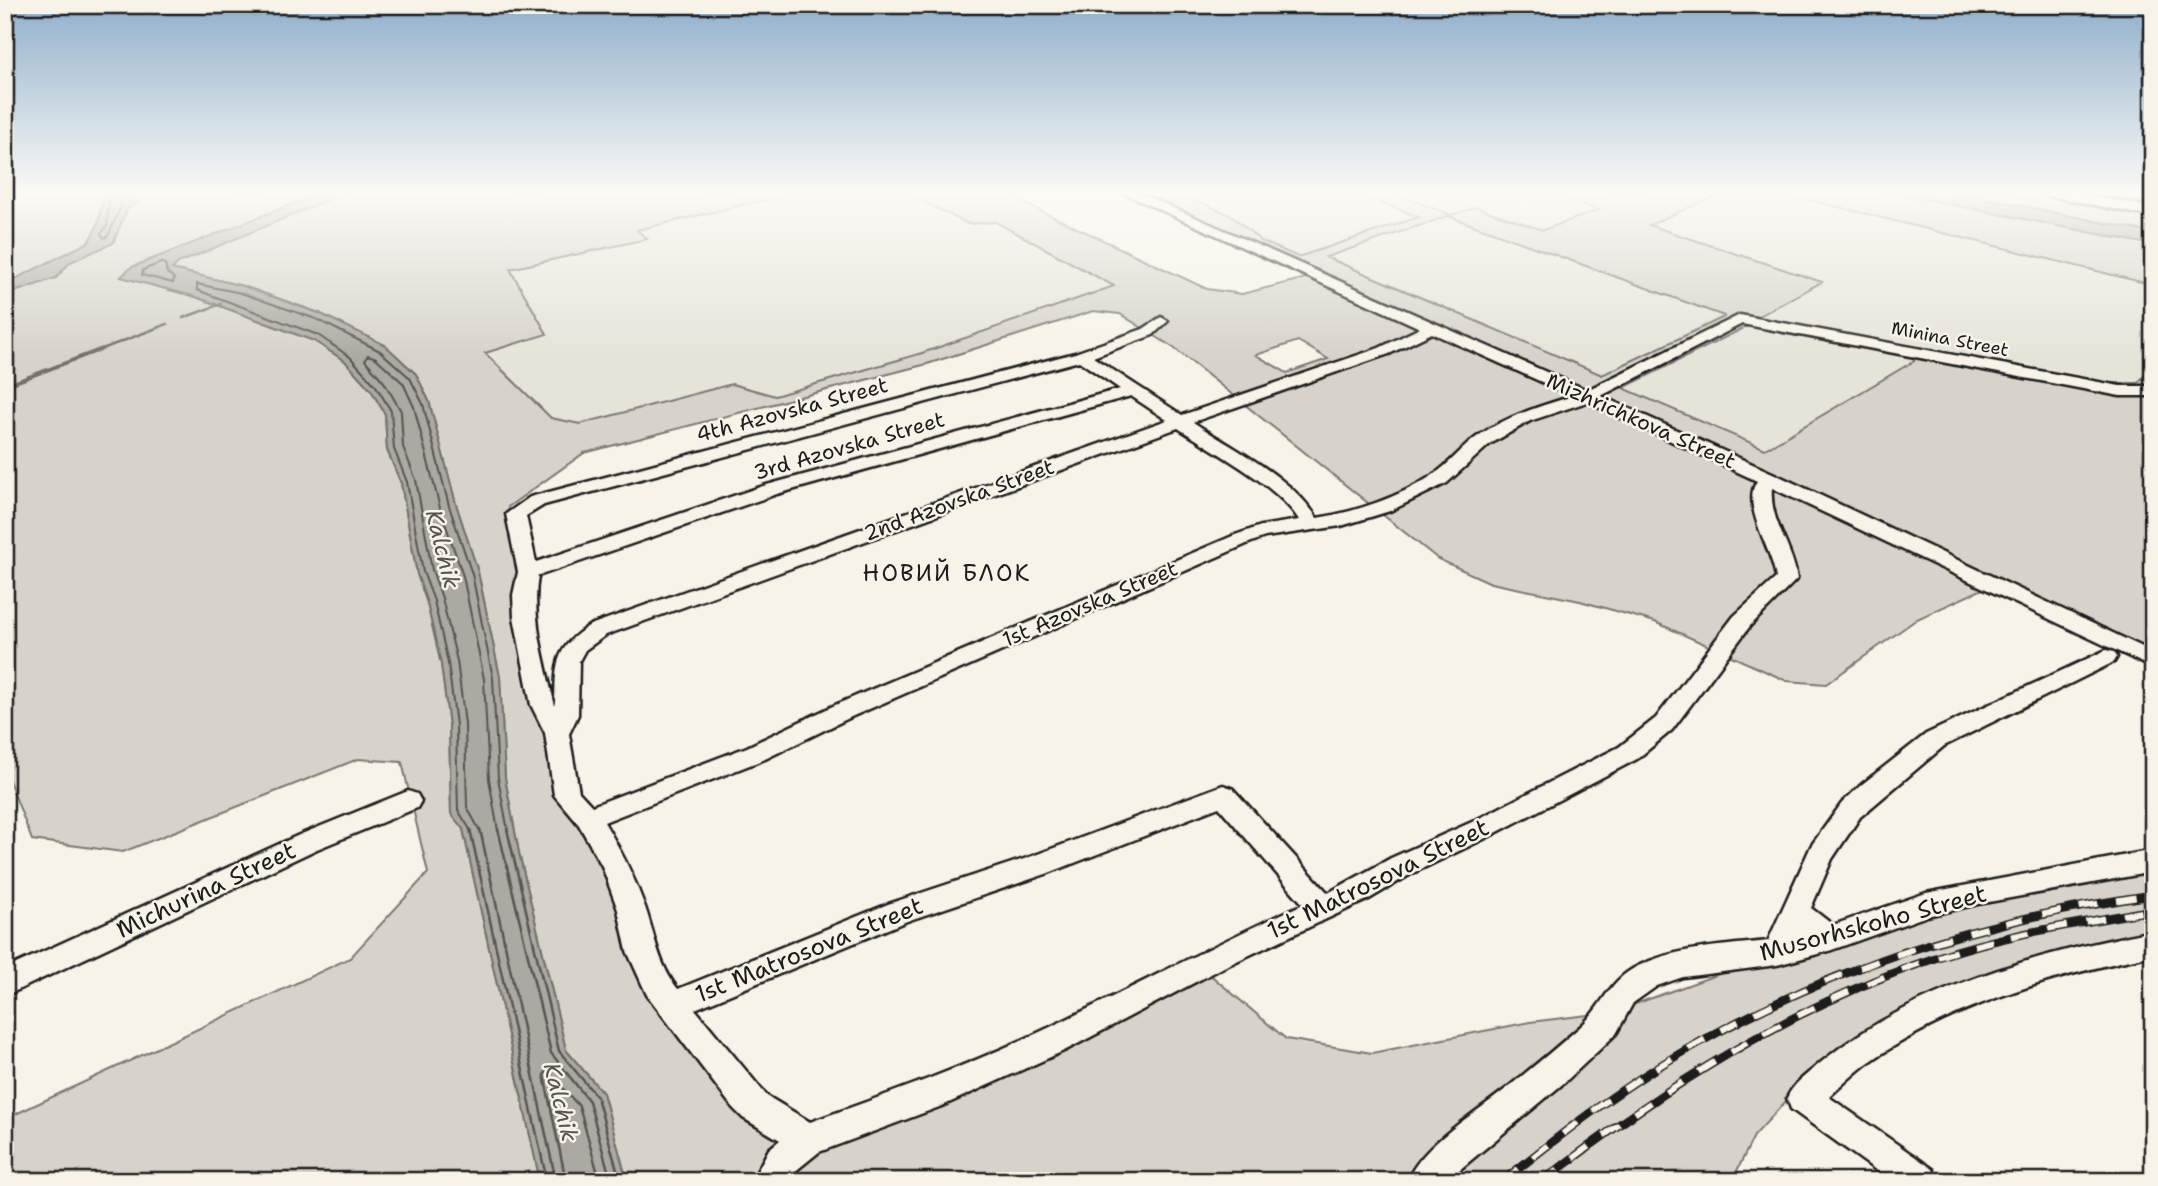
<svg xmlns="http://www.w3.org/2000/svg" width="2158" height="1186" font-family="'Shantell Sans',sans-serif">
	<style>
		.built { fill: #e6e3d9 }
		.green { fill: #d7d3cb; stroke: #7a7874; stroke-width: 2; fill-rule: evenodd }
		.water { fill: #aca9a2; stroke: #72716c; stroke-width: 2 }
		.lines { fill: none; stroke-linecap: round; stroke-linejoin: round }
		.shore-far1 { stroke: #565452; stroke-width: 2 }
		.shore { stroke: #565452; stroke-width: 2.5 }
		.stream-far1 { stroke: #72716c; stroke-width: 2.5 }
		.stream { stroke: #72716c; stroke-width: 3.5 }
		.minor-casing { stroke: #1c1c1c; stroke-width: 5 }
		.highway-casing { stroke: #1c1c1c; stroke-width: 5 }
		.minor { fill: #f7f3e8; fill-rule: evenodd }
		.highway { fill: #f7f3e8; fill-rule: evenodd }
		.tram { stroke: #1c1c1c; stroke-width: 2 }
		.rail-far1-casing { stroke: #1c1c1c; stroke-width: 4.5 }
		.rail-casing { stroke: #1c1c1c; stroke-width: 9 }
		.rail-far1 { stroke: #f7f3e8; stroke-width: 2.5; stroke-dasharray: 9; stroke-linecap: butt }
		.rail { stroke: #f7f3e8; stroke-width: 6; stroke-dasharray: 19; stroke-linecap: butt }
		.labels { text-anchor: middle; dominant-baseline: central; stroke-width: 5; stroke-linejoin: round; paint-order: stroke }
		.far-street-label { font-size: 18px; fill: #1c1c1c; stroke: #f7f3e8 }
		.street-label { font-size: 21px; fill: #1c1c1c; stroke: #f7f3e8 }
		.water-label { font-size: 23px; font-style: italic; fill: #565452; stroke: #f7f3e8 }
		.neighbourhood-label { font-size: 23px; letter-spacing: 2px; fill: #1c1c1c; stroke: #f7f3e8 }
		.near-street-label { font-size: 24px; fill: #1c1c1c; stroke: #f7f3e8 }
	</style>
	<rect width="100%" height="100%" fill="#f7f3e8"/>
	<filter id="ink" filterUnits="userSpaceOnUse"><feTurbulence type="fractalNoise" baseFrequency=".0143" numOctaves="2"/><feDisplacementMap in="SourceGraphic" scale="14" xChannelSelector="R" yChannelSelector="G"/><feConvolveMatrix kernelMatrix="1 2 1 2 8 2 1 2 1" color-interpolation-filters="sRGB"/></filter>
	<g filter="url(#ink)">
		<path class="built" d="M801 191H902L968 224 996 222 1115 286 922 353 775 396 732 384 580 424 551 418 484 353 547 334 509 269 646 239 637 230Z
			M1174 191H1257L1277 199 1305 191H1351L1420 217 1298 257 1261 241 1231 215Z
			M1387 191H1545L1600 210 1543 230 1476 207 1452 215Z
			M1727 191H1765L1822 203 2153 285V365L2138 383H2093L1754 319 1821 283 1648 225Z
			M1448 216 1725 317 1602 376 1325 257Z
			M1750 325 1914 356V360L1765 449 1622 388Z"/>
		<path class="green" d="M5 191H104C100 214 99 235 79 250L5 284Z
			M124 191H325L145 262 130 268 121 277 196 297 314 341 345 361 371 390 385 414 387 450 401 483 417 574 427 603 441 664 449 725 451 813 463 829 540 1181H5V1119L350 958 428 873 402 762 358 759 123 852 32 840 5 770V295L56 278 70 262 113 243 127 209 138 201 124 194Z
			M349 191H801L637 230 647 239 510 269 547 334 485 353 551 418 580 424 732 384 775 396 922 353 1114 286 996 222 968 224 902 191H1009L1026 204 1207 289 1242 294 1310 277 1119 191H1174L1231 215 1261 241 1298 257 1419 217 1351 191H1387L1452 215 1476 207 1543 230 1599 210 1545 191H1727L1649 225 1822 282 1755 318 2093 383H2138L2153 365V665L1987 587 1917 619 1826 684 1787 681 1655 622 1580 601 1491 583 1438 559 1174 348 1120 314 1093 311 927 364 584 453 508 507 573 814 603 865 633 959 644 983 808 1136 1201 967 1286 1039 1372 1053 1530 1022 1613 1012 1772 955 2011 881 2153 861V934L2081 951 1796 1090 1754 1136 1732 1181H627L603 1093 566 1050 519 853 505 778 500 677 478 572 456 504 429 401 416 374 385 345 319 313 243 286 172 269 178 263ZM1448 216 1724 316V317L1602 375 1326 257ZM1750 325 1914 356V361L1765 449 1623 388ZM1298 341 1328 359 1287 373 1256 355Z
			M1765 191H1885L2153 245V285L1822 203Z
			M1951 191H2038L2153 214V233Z"/>
		<path class="water" d="M104 191H124V194L139 201 127 209 113 243 70 262 56 278 5 295V284L89 242 99 222Z
			M325 191H349L178 263 172 269 243 286 319 313 385 345 416 374 429 401 456 504 478 572 500 677 505 778 519 853 566 1050 603 1093 627 1181H540L463 829 451 814 449 725 441 664 427 603 417 574 401 483 387 450 385 414 371 390 345 361 314 341 196 297 121 277 130 268 145 262Z
			M1885 191H1951L2153 233V245Z"/>
		<g class="lines">
			<path class="shore-far1" d="M110 191 107 226 101 234 104 238 108 236 122 204 117 191
				M161 263 165 264 167 273 174 278 173 283 142 275 143 270Z
				M471 831 458 810 456 725 448 663 434 601 423 572 407 482 394 449 391 411 376 386 350 357 318 335 197 290V284L241 293 316 319 380 351 410 378 423 404 449 506 472 574 493 678 498 778 508 831
				M480 831 467 807 465 724 457 661 442 598 432 570 416 480 403 447 401 411 384 382 365 360 368 355 376 358 403 383 414 407 440 508 463 576 484 679 489 779 498 831"/>
			<path class="shore" d="M470 829 547 1181
				M480 829 556 1181
				M498 829 551 1053 589 1101 611 1181
				M507 829 559 1051 597 1097 620 1181
				M566 1181 544 1075 547 1071 579 1106 600 1181"/>
			<path class="stream-far1" d="M183 318 221 304
				M97 351 167 324"/>
			<path class="stream" d="M5 386 102 349"/>
			<defs>
				<path id="minor" d="M1119 191H1135L1587 390 1740 315 2120 386H2153V396H2120L1742 324 1601 396 1777 475 2153 652V668L1772 488C1769 522 1793 546 1797 579L1750 626 1672 730 1637 759 1490 836 1411 874 1369 899 1224 967 1066 1050 942 1106 819 1152 793 1173 788 1181H752L769 1149 780 1140 743 1118 733 1108 647 995 627 951 618 910 602 866 579 825 554 795 545 733 531 705 514 617 513 595 518 572 506 514 530 497 1075 353 1143 329 1161 317 1168 321 1153 335 1093 357 1182 415 1379 348 1420 328ZM1432 333 1573 396C1540 406 1507 416 1478 436 1462 447 1450 464 1433 475 1399 497 1356 512 1317 518 1292 477 1233 449 1193 422L1389 354ZM1079 361 1120 389 763 486 536 562 526 516 544 505ZM1131 396 1167 420 590 625C553 649 556 665 555 706 545 664 531 618 538 576L777 494ZM1587 402 1757 481C1740 505 1773 550 1776 578L1734 616 1656 718 1619 747 1472 822 1391 858 1328 893 1232 788 1223 785 1027 858 888 904 678 989C658 964 655 936 645 907 634 877 621 850 604 822L765 759 851 717 1249 543 1265 537 1341 526 1390 511 1447 483 1490 444 1530 421ZM1178 428C1213 451 1279 486 1299 520L1261 526 1235 535 835 705 747 747 592 806 579 792 569 734 578 715 579 661 585 650 606 635ZM1219 807 1303 904C1215 944 1131 989 1044 1030 968 1066 889 1094 810 1122L767 1096 695 1009 907 921 1046 874Z
					M2106 650 2114 652 2117 657 2114 662 1944 746 1860 817 1832 859 1811 908 1833 925 1926 893 2153 850V872L1978 904 1927 916 1829 951 1777 965 1683 977 1657 986 1633 1003 1616 1034 1565 1082 1446 1181H1407C1422 1144 1476 1113 1507 1088 1532 1068 1556 1048 1580 1027 1603 1006 1609 980 1638 966 1678 947 1724 946 1768 941L1811 846 1842 803 1861 785 1926 734Z
					M408 791 417 794 421 801 417 808 317 849 5 996V969L299 835Z
					M2153 931V955C2052 976 1950 1005 1865 1065 1852 1075 1841 1086 1829 1097L1933 1169 1938 1181H1891L1791 1109 1787 1098C1793 1083 1807 1075 1819 1064 1911 988 2038 953 2153 931Z"/>
				<path id="highway" d="M2041 191H2076L2153 206V217L2050 196Z"/>
			</defs>
			<use href="#minor" class="minor-casing"/>
			<use href="#highway" class="highway-casing"/>
			<use href="#minor" class="minor"/>
			<use href="#highway" class="highway"/>
			<path class="tram" d="M2072 191 2153 207"/>
			<defs>
				<path id="rail-far1" d="M2141 191 2153 193"/>
				<path id="rail" d="M1503 1181C1555 1139 1608 1097 1666 1062 1815 971 1981 919 2153 895
					M1543 1181C1663 1088 1790 1007 1935 958 2005 934 2080 923 2153 910"/>
			</defs>
			<use href="#rail-far1" class="rail-far1-casing"/>
			<use href="#rail" class="rail-casing"/>
			<use href="#rail-far1" class="rail-far1"/>
			<use href="#rail" class="rail"/>
		</g>
	</g>
	<linearGradient id="sky" x2="0" y2="1"><stop stop-color="#90b0cc"/><stop offset="0.54" stop-color="#fbfaf5"/><stop offset="1" stop-color="#fbfaf5" stop-opacity="0"/></linearGradient>
	<rect width="2158" height="357" fill="url(#sky)"/>
	<g class="labels">
		<g class="far-street-label">
			<text transform="translate(1950 339) rotate(11)">Minina Street</text>
		</g>
		<g class="street-label">
			<text transform="translate(792 410) rotate(-15)">4th Azovska Street</text>
			<text transform="translate(1641 421) rotate(24)">Mizhrichkova Street</text>
			<text transform="translate(849 446) rotate(-16)">3rd Azovska Street</text>
			<text transform="translate(959 500) rotate(-20)">2nd Azovska Street</text>
			<text transform="translate(1090 604) rotate(-23)">1st Azovska Street</text>
		</g>
		<g class="water-label">
			<text transform="translate(443 549) rotate(76)">Kalchik</text>
			<text transform="translate(561 1102) rotate(76)">Kalchik</text>
		</g>
		<g class="neighbourhood-label">
			<text x="947" y="573">НОВИЙ БЛОК</text>
		</g>
		<g class="near-street-label">
			<text transform="translate(1378 879) rotate(-26)">1st Matrosova Street</text>
			<text transform="translate(206 890) rotate(-25)">Michurina Street</text>
			<text transform="translate(1873 923) rotate(-15)">Musorhskoho Street</text>
			<text transform="translate(809 950) rotate(-22)">1st Matrosova Street</text>
		</g>
	</g>
	<rect width="2158" height="1186" fill="none" stroke="#f7f3e8" stroke-width="28"/>
	<rect x="14" y="14" width="2130" height="1158" fill="none" stroke="#1c1c1c" stroke-width="2.5" filter="url(#ink)"/>
</svg>
